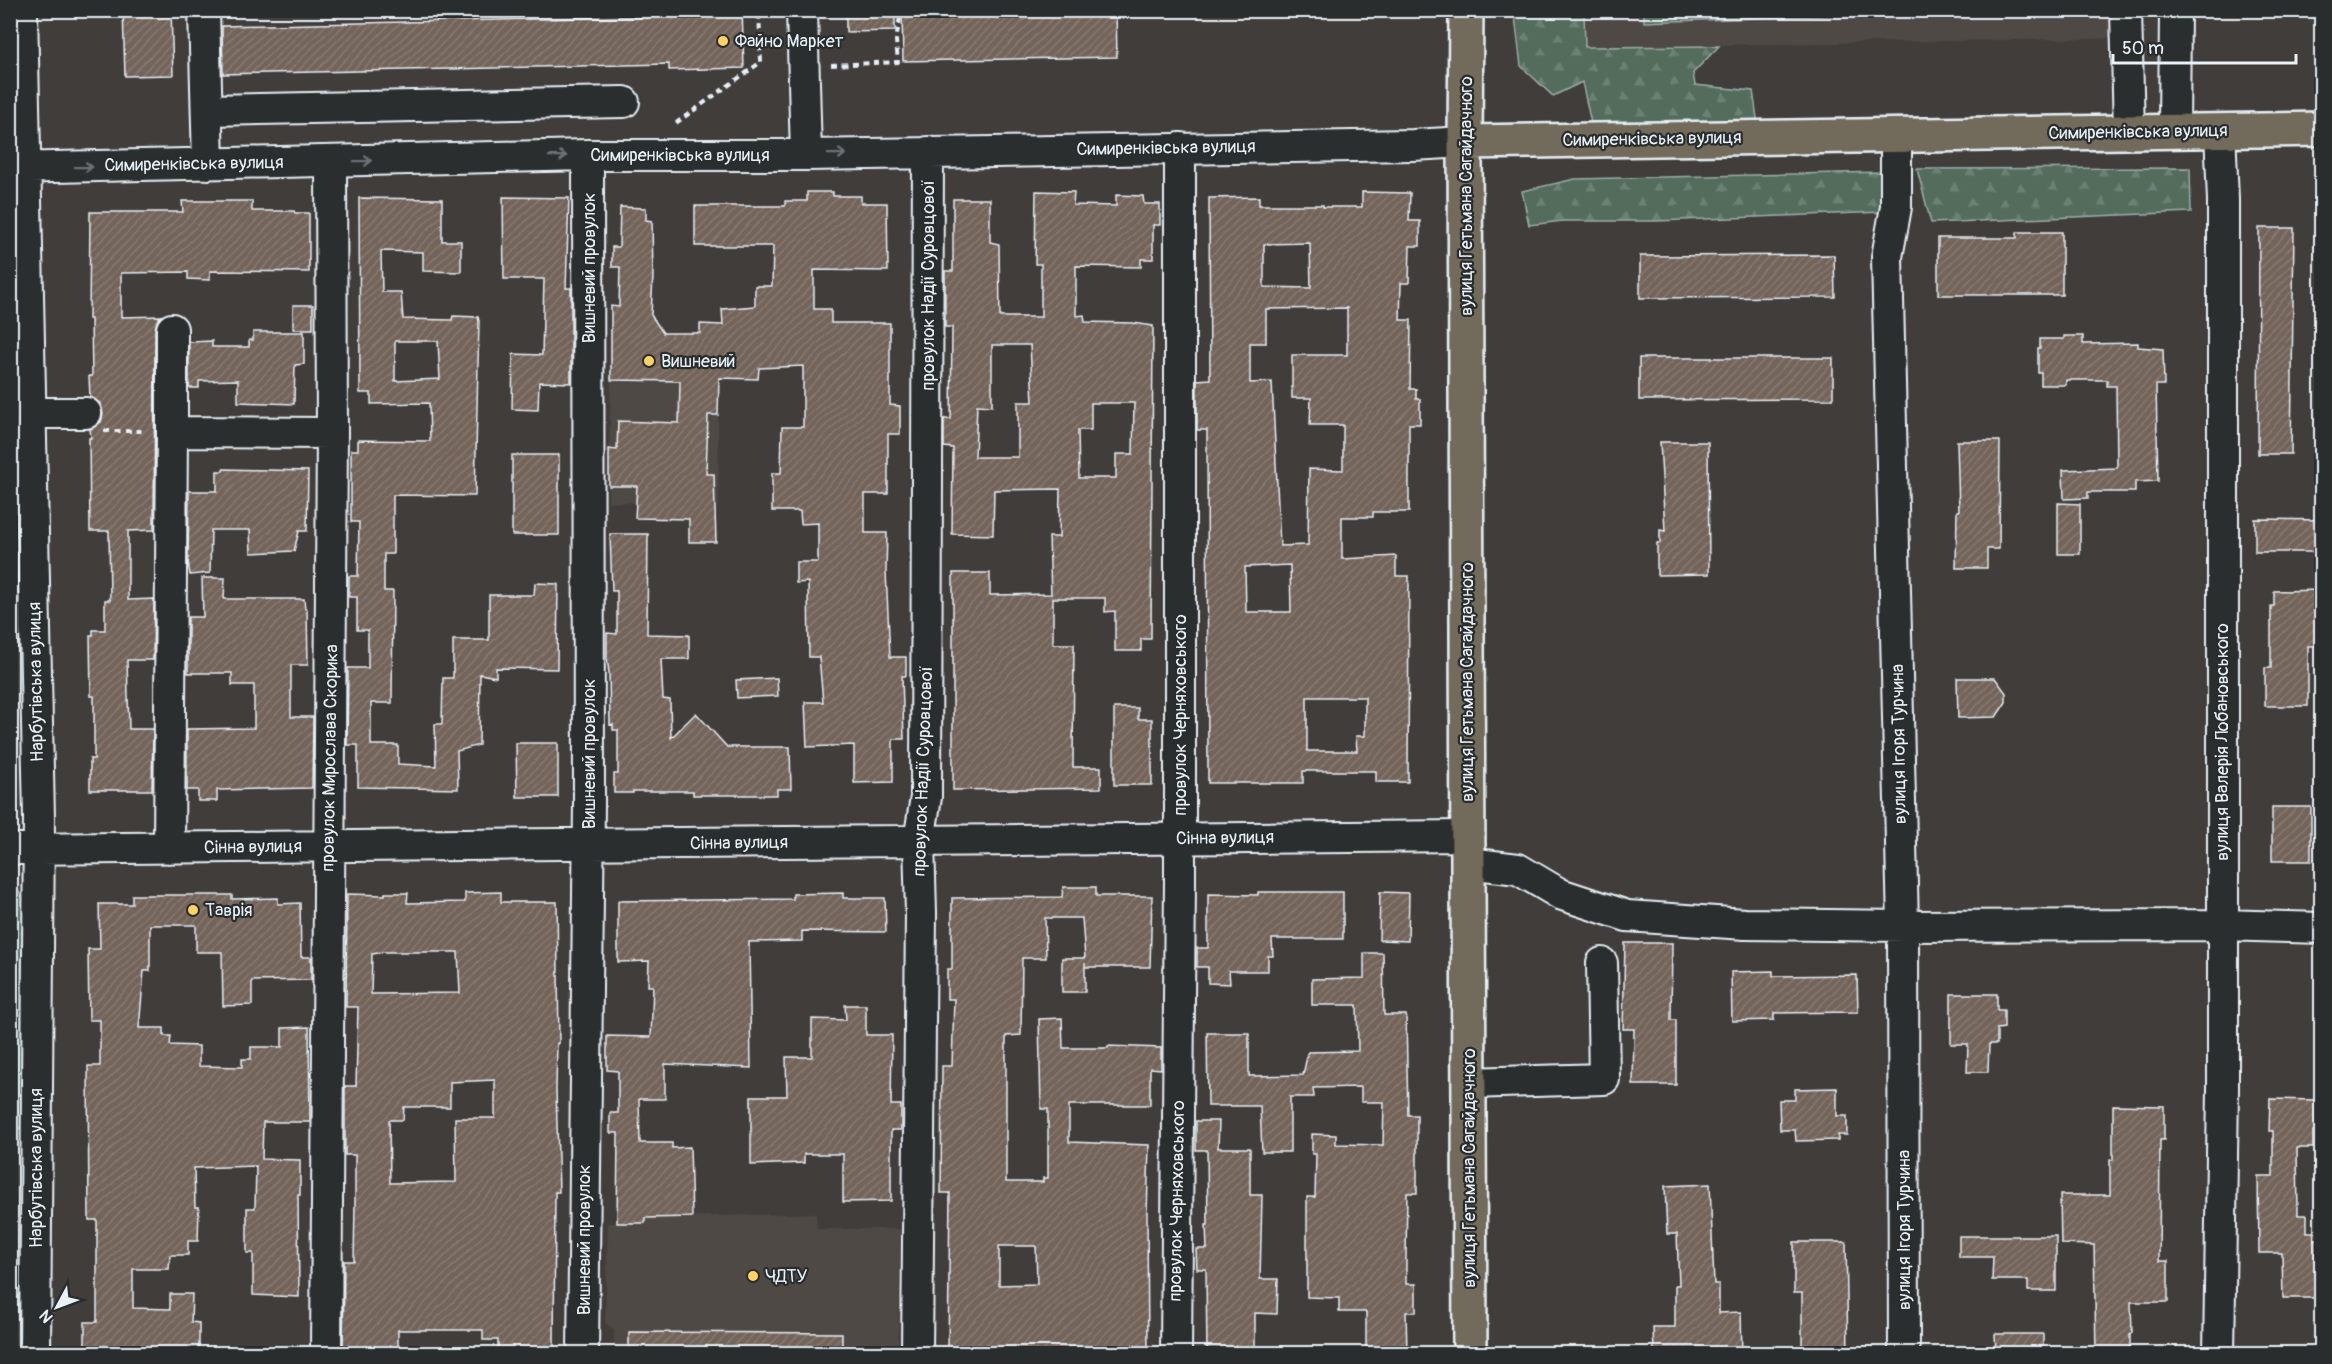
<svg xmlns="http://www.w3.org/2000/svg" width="2332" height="1364" font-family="Pangolin,sans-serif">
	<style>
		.built { fill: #4f4844 }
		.grass { fill: url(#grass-dots); stroke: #9daeaa; stroke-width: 1.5 }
		.forest { fill: url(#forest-firs); stroke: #9daeaa; stroke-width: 1.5 }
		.green { fill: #526c5c; stroke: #9daeaa; stroke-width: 1.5 }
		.building { fill: url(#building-hatch); stroke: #e8f1f8; stroke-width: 1.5; fill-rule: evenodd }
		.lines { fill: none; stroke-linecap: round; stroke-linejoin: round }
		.minor-casing { stroke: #e8f1f8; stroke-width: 34 }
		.major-casing { stroke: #e8f1f8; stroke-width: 38 }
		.path { stroke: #e8f1f8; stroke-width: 4; stroke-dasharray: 6 4.5; stroke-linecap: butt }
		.minor { stroke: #2a2d2e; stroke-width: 30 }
		.major { stroke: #726b5a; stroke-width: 33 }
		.oneway { stroke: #6c7275 }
		.poi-dot { fill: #ffd166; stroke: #2a2d2e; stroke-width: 2 }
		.labels { text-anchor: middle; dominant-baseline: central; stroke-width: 4.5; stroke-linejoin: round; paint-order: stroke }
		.poi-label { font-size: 18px; fill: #e8f1f8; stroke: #2a2d2e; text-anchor: start }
		.street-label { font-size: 18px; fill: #e8f1f8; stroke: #2a2d2e }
	</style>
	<defs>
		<pattern id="grass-dots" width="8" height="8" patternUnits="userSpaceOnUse" patternTransform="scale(1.5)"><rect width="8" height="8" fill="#526c5c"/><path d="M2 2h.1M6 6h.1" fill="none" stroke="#6b8174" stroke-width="1.8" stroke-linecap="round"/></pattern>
		<pattern id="forest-firs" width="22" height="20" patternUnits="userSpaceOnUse" patternTransform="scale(1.5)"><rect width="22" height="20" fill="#526c5c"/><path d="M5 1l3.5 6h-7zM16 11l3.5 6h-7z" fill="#6b8174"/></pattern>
		<pattern id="building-hatch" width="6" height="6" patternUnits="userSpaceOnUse" patternTransform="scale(1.5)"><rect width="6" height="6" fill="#736359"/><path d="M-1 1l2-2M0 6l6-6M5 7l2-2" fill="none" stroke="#877a72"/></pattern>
	</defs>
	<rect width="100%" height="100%" fill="#403d3b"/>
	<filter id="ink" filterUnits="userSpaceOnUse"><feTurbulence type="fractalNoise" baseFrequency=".0167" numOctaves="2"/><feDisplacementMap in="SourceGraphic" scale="12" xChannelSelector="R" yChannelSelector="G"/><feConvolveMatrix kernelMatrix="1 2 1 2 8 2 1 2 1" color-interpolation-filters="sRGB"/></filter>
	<g filter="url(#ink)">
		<path class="built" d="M1584 11H2132L2133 38 1584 47Z
			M611 380 688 381V415H718L719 505 608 502Z
			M816 1213 817 1229H901L898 1353H614V1330L605 1323 608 1223H644L645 1218Z"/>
		<path class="grass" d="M10 878 23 898 26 1121 13 1135 12 1354 10 1353Z"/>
		<path class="forest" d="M1518 11H1584L1585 47 1719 46 1693 73 1695 85 1753 91 1758 125 1599 127 1591 123 1582 82 1553 96 1521 66 1515 17Z
			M2190 168 2191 212 1931 223 1917 169Z
			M1885 172 1883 212 1656 221H1563L1529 225 1522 191 1575 179Z"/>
		<path class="green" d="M1644 11V10L1951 11 1644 22Z"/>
		<path class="building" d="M123 10H171L173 75 125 76Z
			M671 10H742L744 68 669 70V64L223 74 222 26 671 16Z
			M846 10H895V31L846 32Z
			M1036 10H1116L1117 57 903 61 902 13Z
			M1036 191 1074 192 1073 205 1116 206V195L1143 196 1144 204H1160V225H1153V259H1141V267L1076 266V316L1084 315 1085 322 1133 323 1153 326 1151 639H1141V651H1115V611L1105 612V598H1053V644H1074L1073 767H1101V788L953 790V573H990V595L1051 594 1049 537H1059L1060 489 994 490 993 535 952 534 953 448 944 447V419H951L952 327H945V271H953V199H990V242L999 244 1000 317H1041V264H1035ZM992 345H1030L1033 402H1018V457H975L977 405 992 406ZM1091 403H1134L1133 454H1116V478H1079L1078 430H1091Z
			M807 192H833V196H861V203H887L888 271 814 270V309H831V323H890V405L900 406V434H888V494H865V533H887L886 571 890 657H906V676H902L904 739H893V782L854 783V745L807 747 805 702H823L819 657H809L808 582 796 583V562H818V523L801 524 800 511H772V473H781L782 427H803V366L759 368 758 379 719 378 718 415H708L706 474H714L716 542H689V519L635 518 637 486H609V449L617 450 618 421 679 423 680 381 611 380V306L619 307 620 267H612V247H619L620 207 646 208V220L652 221 653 276 651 315 663 333H700V324L723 325 722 309 755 306V286H772L773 246H695V206H785V201H807Z
			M1362 192 1410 193 1409 221H1420V246H1410L1409 283H1401L1400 320H1411L1410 389H1416V399H1420V424H1409V512H1373V517H1342V559L1396 556V576H1409L1408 782H1376V771H1303V783H1208L1207 430H1197V380L1210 379 1209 198 1259 197V205H1323V207H1362ZM1310 243 1311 288 1264 287V244ZM1347 308V355H1292V398H1311L1310 425H1343V470L1309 469 1308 545 1280 546 1272 382 1250 383V343H1266V309ZM1290 565 1291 612H1246L1245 567ZM1307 697H1365V736H1356L1357 751H1307Z
			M503 197 569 198 566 288H571V383L539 382 538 410 512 409 513 354 542 355 544 279H504Z
			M359 198 442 199V241H461V272L423 271V252L381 251 382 292H401L403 319 452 320 453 316 478 317 479 321 475 496 393 495V554H384V591H393L392 703H371V745H398V764L436 766 435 724H442L443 678H453V640H489V595H534L535 583 558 584 557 669 496 668V677L480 674 479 745 457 751 458 789 358 787V745H347L348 668H368V630H357V597H349V576H358L359 522H351V450H358V440L430 441 429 403 371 404V393H360ZM395 341H438L440 379 395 381Z
			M182 201H252V211H294L295 213H309V272L210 271V280L188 279V272L121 273V317L161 316 157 321 155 329 154 530 128 531V600L154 599 153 660H127L129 729H153L152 790H90V759H94V696H91L90 635H93V630H105V600H110L109 531H90L89 438H91L90 429 101 422 103 414 101 404 90 397 89 376H92L91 319H89L90 212H183Z
			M2259 228H2294L2291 454H2258Z
			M2017 232H2062V295H1938V238H2017Z
			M1834 255 1835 297 1640 298V256Z
			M293 305H313V329H293Z
			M253 332H304V364L295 365 294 404 238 402V380L199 381V388H189V342L212 341V347H249V340H253Z
			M2064 336H2083V344L2138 343V347L2163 349 2164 385H2156L2158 481 2135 482V492H2088V498L2064 499 2063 470 2117 468 2116 386H2107V380H2066V385H2041V373H2038V349H2040V339H2064Z
			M1639 358H1833V399L1639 400Z
			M1957 441H2000L1999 549H1987V568H1956L1957 511H1959Z
			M1660 442H1708L1709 574 1657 575V543H1660V530L1665 531Z
			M512 455H559V535H512Z
			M223 469 308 471 307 531H299L294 551 251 553 250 530H211L210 573 190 575 188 561 189 491H217V471H223Z
			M2058 503 2080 504V554H2058Z
			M2255 519 2322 520V552H2255Z
			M610 534H648L647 634 689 635V659H661L663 699 670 700 671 738 696 713 727 747H790L791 789H777V795H693V791H633V793H614V774H618V730H613V724L610 725 609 673 607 658V633L617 634V591H612Z
			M202 578H225L224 599H304L305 609H307L308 665H291V717H313L312 788 217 790V801H198V790H187V729L254 728V685H232V673H188V617H203Z
			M2322 590V646H2308V706H2265V668H2271V606H2274V591Z
			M777 678 778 696 737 698 736 680Z
			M1957 678H1995L2006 693V702L1996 717 1958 718Z
			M1114 708H1138V719H1152V785H1114Z
			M516 743H558V797H517Z
			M2272 807H2311V861H2272Z
			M1063 887H1096V896H1152L1150 967H1085V963V992H1062V958H1085L1082 918H1045L1046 958H1022L1021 1035 1006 1036V1182H1043V1178H1048V1109H1041L1039 1019 1062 1018 1063 1048H1108V1046L1161 1048V1069L1150 1068V1105H1069V1142L1149 1145 1147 1215 1148 1353H948L950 1193H941L942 1066H952L954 999H947V969H952V898L1062 897ZM999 1246H1036L1037 1284 999 1285Z
			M501 892V902H557L559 1043H557L556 1089 559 1192H555L554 1353H498V1340H483V1330H398V1353H343L344 1261H354L355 1205V1155H345V1086H356L358 1007H346L347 894 385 895V893H408L407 903 465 902V893ZM385 952H458L460 993 371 994 372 954ZM495 1080V1118H455L456 1182 390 1183 389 1120H403L404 1107H450V1082Z
			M1258 892H1343V939H1272L1273 956H1268V971H1229L1230 984 1208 983V967H1197V948H1208V894L1258 895Z
			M1380 892 1409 893 1408 941 1379 940Z
			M843 893V898H885L886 932 802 931V941L749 942 751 1068 665 1064V1099H639L640 1143H672V1148L690 1147 692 1217 645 1218V1223H617L618 1133H610V1113H618V1071L607 1070V1036L651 1037 653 986H648L649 961 618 962V901L793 899V894Z
			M132 895H232V899L278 898V904L300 903 301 957H311V980L252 981V1005L223 1006 222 952H196V925H150V971H144L139 1028H164V1036H171L170 1045 199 1046V1066L242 1067V1059H251V1047H282V1028L309 1027 310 1122H263L262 1159 300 1160V1195H298L299 1297 253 1295V1253H247V1208H255L256 1166 194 1168 195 1207H199L198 1241H188V1255H170L169 1269H133V1308L170 1309V1294H192L191 1322 199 1323V1353H85V1322H97V1220H89L88 1066H100V1020H89L88 949H100L99 904H132Z
			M1625 943H1672L1671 1020H1676V1085H1633L1634 1029H1623Z
			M1364 953H1383L1384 1015H1406L1408 1115H1417V1193H1407L1406 1258V1284H1416V1312H1406L1407 1353H1366V1312H1339V1298L1307 1297V1197H1315L1316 1154H1312V1134L1336 1135V1144L1383 1145 1384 1102H1361V1087L1313 1088 1314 1097H1290V1152H1262L1260 1106H1208L1207 1033H1249V1076L1303 1075 1308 1052 1358 1051 1357 1005H1312V979L1364 978Z
			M1773 971V976L1857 975 1858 1012 1774 1013V1020L1732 1021 1731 972Z
			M1951 994H1997V1010H2004V1028L1997 1029V1044H1989L1988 1072H1967L1968 1044H1951Z
			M845 1005H866V1035H892L891 1105H901V1130H891V1201L843 1202V1154H804V1163L751 1165V1096H787L786 1057H812V1019L846 1020Z
			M1837 1088V1116H1847V1135H1838V1140L1796 1141 1795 1130H1780L1779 1100H1795V1089Z
			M2270 1099 2317 1100V1131H2313V1148H2297L2298 1215H2307V1232H2315L2314 1240H2322V1298H2283L2282 1253H2259L2258 1176H2273V1131H2269Z
			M2113 1105 2164 1106V1140H2160L2159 1261H2168V1302H2131L2132 1332 2130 1335V1353H2096L2094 1245 2061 1244 2060 1195H2110V1160H2113Z
			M1196 1121H1219L1218 1148H1250V1195H1262L1260 1279H1278L1277 1314 1255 1313V1353H1207L1206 1269H1197L1196 1249H1207L1206 1225H1208L1207 1150H1196Z
			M1710 1184 1714 1284H1719V1313L1741 1312 1742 1353H1654L1653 1327H1675V1285H1679L1677 1234H1667L1665 1186Z
			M1959 1236H2056V1291H2028V1280H1992L1993 1257H1959Z
			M1794 1242H1846L1848 1353H1802V1293H1794Z
			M629 1332 842 1333V1353H629Z
			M1995 1334H2043V1353H1996Z"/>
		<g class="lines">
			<defs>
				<path id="minor" d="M22 10 39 818 35 1354
					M204 10 208 164
					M802 10 806 155
					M2126 10 2129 132
					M207 110 624 102
					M2174 131 2175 10
					M1896 135V207L1887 257 1903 926 1904 1354
					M10 168 588 155H806L1413 145 1465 142
					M172 329V432
					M31 413H86
					M169 848 172 432 332 433
					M10 849 1468 836
					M1468 863 1518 869 1560 894 1627 916 1745 924 1903 926 2223 925 2322 928
					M1469 1083 1604 1079 1602 963
					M326 1354 332 433 331 162
					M583 1354 589 804 588 155
					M917 1354 921 913 919 841 926 797 928 152
					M1176 1354 1180 882V148
					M2219 1354 2223 1090V200L2220 131"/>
				<path id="major" d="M1466 10 1465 142 1470 1354
					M1465 142 2322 129"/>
			</defs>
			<use href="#minor" class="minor-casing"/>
			<use href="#major" class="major-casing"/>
			<path class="path" d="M831 65 898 62 896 41 901 10
				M676 123 761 62 759 10
				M104 431H145"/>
			<use href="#minor" class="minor"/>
			<use href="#major" class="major"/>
		</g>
		<defs><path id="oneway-shaft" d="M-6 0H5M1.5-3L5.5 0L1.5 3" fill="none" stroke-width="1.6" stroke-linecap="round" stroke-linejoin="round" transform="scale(1.5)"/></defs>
		<g class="oneway">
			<use href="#oneway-shaft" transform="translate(837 154) rotate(-1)"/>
			<use href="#oneway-shaft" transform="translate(558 156) rotate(-1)"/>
			<use href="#oneway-shaft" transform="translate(363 161) rotate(-1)"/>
			<use href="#oneway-shaft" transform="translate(84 167) rotate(-1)"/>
		</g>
	</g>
	<g class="poi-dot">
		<circle cx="723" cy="41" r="6"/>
		<circle cx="649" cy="361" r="6"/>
		<circle cx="193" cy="910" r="6"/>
		<circle cx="753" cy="1276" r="6"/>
	</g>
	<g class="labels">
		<g class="poi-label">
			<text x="735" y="41">Файно Маркет</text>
			<text x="661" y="361">Вишневий</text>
			<text x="205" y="910">Таврія</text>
			<text x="765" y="1276">ЧДТУ</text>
		</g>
		<g class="street-label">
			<text transform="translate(2138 132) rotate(-1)">Симиренківська вулиця</text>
			<text transform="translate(1652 139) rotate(-1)">Симиренківська вулиця</text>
			<text transform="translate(1166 148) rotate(-1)">Симиренківська вулиця</text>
			<text x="680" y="155">Симиренківська вулиця</text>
			<text transform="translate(194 164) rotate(-1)">Симиренківська вулиця</text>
			<text transform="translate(1466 196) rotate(-90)">вулиця Гетьмана Сагайдачного</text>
			<text transform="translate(589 268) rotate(-90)">Вишневий провулок</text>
			<text transform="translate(928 285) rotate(-90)">провулок Надії Суровцової</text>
			<text transform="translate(36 682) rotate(-91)">Нарбутівська вулиця</text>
			<text transform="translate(1467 682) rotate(-90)">вулиця Гетьмана Сагайдачного</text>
			<text transform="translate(1180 715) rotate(-90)">провулок Черняховського</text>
			<text transform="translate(2222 742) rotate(-90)">вулиця Валерія Лобановського</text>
			<text transform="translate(1899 744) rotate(-91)">вулиця Ігоря Турчина</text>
			<text transform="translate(589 754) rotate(-90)">Вишневий провулок</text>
			<text transform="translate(330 758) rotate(-89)">провулок Мирослава Скорика</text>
			<text transform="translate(923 771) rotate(-88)">провулок Надії Суровцової</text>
			<text transform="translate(1225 838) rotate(-1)">Сінна вулиця</text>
			<text transform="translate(739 843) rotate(-1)">Сінна вулиця</text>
			<text transform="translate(253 847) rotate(-1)">Сінна вулиця</text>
			<text transform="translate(36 1168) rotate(-90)">Нарбутівська вулиця</text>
			<text transform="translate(1469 1168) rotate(-90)">вулиця Гетьмана Сагайдачного</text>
			<text transform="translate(1177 1201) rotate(-89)">провулок Черняховського</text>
			<text transform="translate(1904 1230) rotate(-90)">вулиця Ігоря Турчина</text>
			<text transform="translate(584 1240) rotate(-90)">Вишневий провулок</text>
		</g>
	</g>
	<rect width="2332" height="1364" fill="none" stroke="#2a2d2e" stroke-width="36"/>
	<rect x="18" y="18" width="2296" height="1328" fill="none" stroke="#e8f1f8" stroke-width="2" filter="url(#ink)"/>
	<g transform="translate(57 1307) rotate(229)" stroke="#2a2d2e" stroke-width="4.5" paint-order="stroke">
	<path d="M0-4.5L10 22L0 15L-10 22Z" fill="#e8f1f8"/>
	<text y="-9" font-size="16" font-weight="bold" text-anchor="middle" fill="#e8f1f8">N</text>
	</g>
	<path d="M2113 54v9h183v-9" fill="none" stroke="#e8f1f8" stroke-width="3"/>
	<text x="2122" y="54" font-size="18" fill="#e8f1f8" stroke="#2a2d2e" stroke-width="4.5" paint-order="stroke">50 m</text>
</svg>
